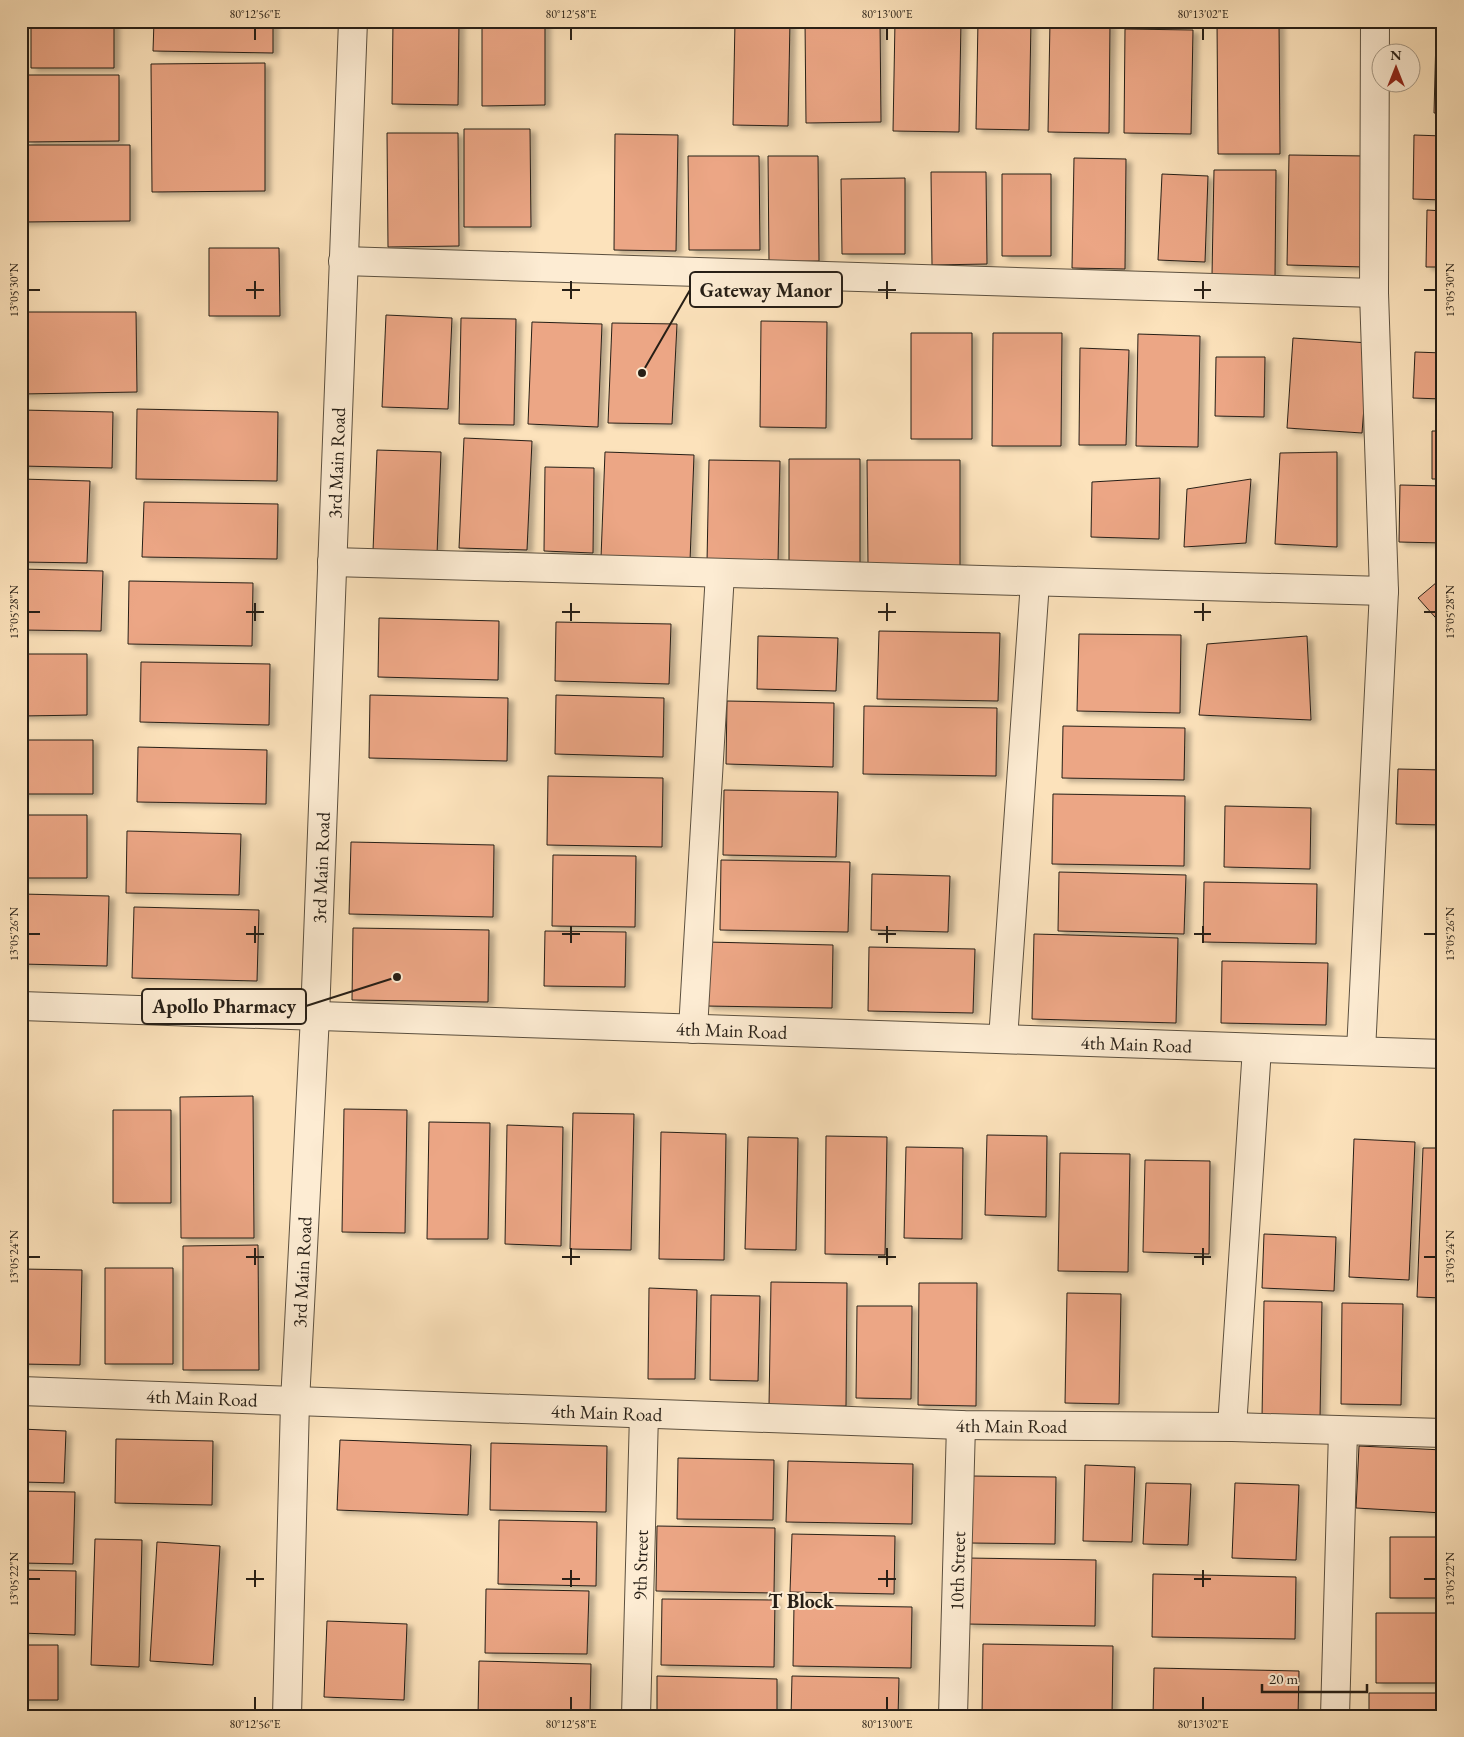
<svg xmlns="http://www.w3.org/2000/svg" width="1464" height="1737" font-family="'EB Garamond',serif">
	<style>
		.building { fill: #eca685; stroke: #271f16; filter: url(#shadow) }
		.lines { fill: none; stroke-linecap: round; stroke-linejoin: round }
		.street-casing { stroke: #5c503f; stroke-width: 30 }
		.street { stroke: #fdecd3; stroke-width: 28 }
		.ticks { fill: none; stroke: #271f16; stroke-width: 2 }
		.labels { text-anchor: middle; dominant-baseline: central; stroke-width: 4; stroke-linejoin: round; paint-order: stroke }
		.street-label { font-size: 19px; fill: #271f16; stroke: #fdecd3 }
		.neighbourhood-label { font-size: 20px; font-weight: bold; fill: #271f16; stroke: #fdecd3 }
		.leader { fill: none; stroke: #271f16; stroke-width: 2 }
		.callout-dot { fill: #271f16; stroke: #fdecd3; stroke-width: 2 }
		.callout { fill: #fdecd3; stroke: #271f16; stroke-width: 2 }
		.callout-label { font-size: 20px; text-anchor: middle; font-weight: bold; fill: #271f16 }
		.neatline { fill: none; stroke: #271f16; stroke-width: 2 }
		.ticks-label { font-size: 12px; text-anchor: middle; fill: #271f16 }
	</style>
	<defs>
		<filter id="shadow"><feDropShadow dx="5.5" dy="3" stdDeviation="2.5" flood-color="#0004"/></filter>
	</defs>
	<rect width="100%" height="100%" fill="#fce2bb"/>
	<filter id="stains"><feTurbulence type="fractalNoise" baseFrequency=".004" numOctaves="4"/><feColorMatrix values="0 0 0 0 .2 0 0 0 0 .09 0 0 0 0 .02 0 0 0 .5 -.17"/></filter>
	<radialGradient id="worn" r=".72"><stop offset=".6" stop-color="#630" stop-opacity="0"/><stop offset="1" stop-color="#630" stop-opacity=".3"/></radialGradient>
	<path class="building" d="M31 21H114V68H31Z
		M154 21H273V53L153 51Z
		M393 21H459L458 105 392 104Z
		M482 21H545V105L482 106Z
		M735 21H790L788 126 733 125Z
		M805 21H880L881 122 806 123Z
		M895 21H961L959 132 893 131Z
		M978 21H1031L1029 130 976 129Z
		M1050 21 1110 23 1109 133 1048 132Z
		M1217 21H1279L1280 154H1218Z
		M1125 29 1193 30 1191 134 1124 133Z
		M1436 36 1443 37V113H1434Z
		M265 63V191L152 192 151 64Z
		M27 75H119V141L27 142Z
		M464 129H530L531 227H464Z
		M387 133H458L459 246 388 247Z
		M615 134 678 135 676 251 614 250Z
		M1414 135 1443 136V200L1413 199Z
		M21 145H130V221L21 222Z
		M1289 155 1366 156 1365 267 1287 265Z
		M688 156H759L760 250H689Z
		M768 156H818L819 261 769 262Z
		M1074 158 1126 159 1125 269 1072 268Z
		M1214 170H1276L1275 277 1212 275Z
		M931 172H986L987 264 932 265Z
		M1002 174H1051V256H1002Z
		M1162 174 1208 176 1205 262 1158 260Z
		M905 178V254H842L841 179Z
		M1427 210 1443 211V267H1426Z
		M209 248H279L280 316H209Z
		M21 312H136L137 392 21 394Z
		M386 315 452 318 448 409 382 407Z
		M461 318 516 319 514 425 459 424Z
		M761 321 827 322 826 428 760 427Z
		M532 322 602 324 598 427 528 424Z
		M612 323 677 324 672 424 608 423Z
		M911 333H972V439H911Z
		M993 333H1062L1061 446H992Z
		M1138 334 1200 336 1198 447 1136 446Z
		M1293 338 1369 343 1362 433 1287 428Z
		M1080 348 1129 350 1126 445H1079Z
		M1415 352 1443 353V399L1413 398Z
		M1216 357H1265L1264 417 1215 416Z
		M137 409 278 412 277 481 136 479Z
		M21 410 113 412 112 468 21 466Z
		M1432 431H1443V479H1432Z
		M464 438 532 441 527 550 459 548Z
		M377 450 441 452 437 554 373 551Z
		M605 452 694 455 690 561 601 558Z
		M1337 452V547L1275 544 1280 453Z
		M789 459H860V564H789Z
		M709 460 780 461 778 563 707 562Z
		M867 460H960V566H868Z
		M545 467 594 468 593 553 544 551Z
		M1160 478 1159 539 1091 537 1092 482Z
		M21 479 90 481 87 563 21 562Z
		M1251 479 1246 543 1184 547 1187 489Z
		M1400 485 1443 486V543L1399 542Z
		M144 502 278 504 277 559 142 557Z
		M21 569 103 571 101 631 21 630Z
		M1443 577V626L1418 598Z
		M129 581 253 583 252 646 128 644Z
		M379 618 499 621 498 680 378 677Z
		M556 622 671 624 669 684 555 681Z
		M879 631 1000 633 998 701 877 699Z
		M1079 634 1181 635 1180 713 1077 711Z
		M758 636 838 638 836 691 757 689Z
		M1307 636 1311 720 1199 715 1207 644Z
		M21 654H87V715L21 716Z
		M141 662 270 664 269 725 140 722Z
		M370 695 508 698 507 761 369 758Z
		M556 695 664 698 663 757 555 754Z
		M727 701 834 703 833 767 726 764Z
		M864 706 997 708 996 776 863 774Z
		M1063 726 1185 728 1184 780 1062 778Z
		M21 740H93V794H21Z
		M138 747 267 750 266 804 137 802Z
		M1398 769 1443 770V825L1396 824Z
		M548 776 663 778 662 847 547 845Z
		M724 790 838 792 836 857 723 855Z
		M1053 794 1185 796 1184 866 1052 864Z
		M1225 806 1311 808 1310 869 1224 867Z
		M21 815H87V878H21Z
		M127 831 241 834 239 895 126 893Z
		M351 842 494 845 493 917 349 914Z
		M553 855 636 856 635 927 552 926Z
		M721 860 850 862 848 932 720 930Z
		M1059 872 1186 875 1184 934 1058 931Z
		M872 874 950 876 948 932 871 930Z
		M1204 882 1317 884 1316 944 1203 942Z
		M21 894 109 896 107 966 21 964Z
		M134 907 259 910 257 981 132 978Z
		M353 928 489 930 488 1002 352 1000Z
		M545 931 626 932 625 987 544 986Z
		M1034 934 1178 938 1176 1023 1032 1019Z
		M707 942 833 945 832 1008 706 1006Z
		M869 947 975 949 973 1013 868 1011Z
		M1222 961 1328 963 1326 1025 1221 1023Z
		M253 1096 254 1238H181L180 1097Z
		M344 1109 407 1110 405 1233 342 1232Z
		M113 1110H171V1203H113Z
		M573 1113 634 1114 631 1250 570 1249Z
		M429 1122 490 1123 488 1239H427Z
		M507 1125 563 1127 561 1246 505 1244Z
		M661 1132 726 1134 724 1260 659 1259Z
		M987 1135 1047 1136 1046 1217 985 1215Z
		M826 1136 887 1137 885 1255 825 1254Z
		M748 1137 798 1138 796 1250 745 1249Z
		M1354 1139 1415 1142 1409 1280 1349 1277Z
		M906 1147 963 1148 962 1239 904 1238Z
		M1423 1148H1443V1298L1417 1297Z
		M1060 1153 1130 1154 1128 1272 1058 1271Z
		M1145 1160 1210 1161 1209 1254 1143 1252Z
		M1264 1234 1336 1237 1334 1291 1262 1288Z
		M258 1245 259 1370H183V1246Z
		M105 1268H173V1364H105Z
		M21 1269 82 1270 80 1365 21 1364Z
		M771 1282 847 1283 846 1406H769Z
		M919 1283H977L976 1406 918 1405Z
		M649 1288 697 1290 695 1379H648Z
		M1067 1293 1121 1294 1119 1404 1065 1403Z
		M711 1295 760 1296 758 1381 710 1380Z
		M1264 1301 1322 1302 1320 1418 1262 1417Z
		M1342 1303 1403 1304 1401 1405 1341 1404Z
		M857 1306H912L911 1399 856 1398Z
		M21 1429 66 1431 64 1483 21 1482Z
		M116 1439 213 1441 212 1505 115 1503Z
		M340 1440 471 1445 468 1515 337 1510Z
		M491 1443 607 1446 606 1512 490 1510Z
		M1359 1446 1443 1450V1513L1356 1508Z
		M678 1458 774 1460 773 1520 677 1519Z
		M788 1461 913 1464 912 1524 786 1522Z
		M1085 1465 1135 1467 1132 1542 1083 1541Z
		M971 1476 1056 1477 1055 1544 970 1543Z
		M1146 1483 1191 1484 1188 1545 1143 1544Z
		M1235 1483 1299 1485 1296 1560 1232 1558Z
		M21 1491 75 1492 73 1564 21 1563Z
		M499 1520 597 1522 596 1586 498 1584Z
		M657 1526 775 1528 774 1593 656 1591Z
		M792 1534 895 1536 894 1594 790 1592Z
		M1390 1537H1443V1598H1390Z
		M95 1539 142 1540 139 1667 91 1665Z
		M157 1542 220 1546 213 1665 150 1661Z
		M967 1558 1096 1560 1095 1626 966 1624Z
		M21 1570 76 1571 75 1635 21 1633Z
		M1153 1574 1296 1577 1295 1639 1152 1637Z
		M486 1589 589 1591 587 1654 485 1653Z
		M662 1599 775 1600 774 1667 661 1665Z
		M794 1605 912 1607 911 1668 793 1666Z
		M1376 1613H1443V1683H1376Z
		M327 1621 407 1624 404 1700 324 1697Z
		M983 1644 1113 1646 1112 1716H982Z
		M21 1645H58V1700H21Z
		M479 1661 591 1664 590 1716H478Z
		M1154 1668 1299 1671 1298 1716H1153Z
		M657 1676 777 1679V1716H657Z
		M792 1676 899 1678 898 1716H791Z
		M1369 1693H1443V1716H1369Z
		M92 1712 166 1716H92Z
		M319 1713 394 1715V1716H319Z
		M413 1713 470 1715V1716H413Z"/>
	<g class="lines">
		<defs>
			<g id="street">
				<path d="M343 261 1374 293"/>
				<path d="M332 562 1384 591"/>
				<path id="s1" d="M21 1006 1443 1054"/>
				<path d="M693 1029 720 573"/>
				<path d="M1003 1039 1035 582"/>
				<path d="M1361 1051 1384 591 1374 293 1375 21"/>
				<path id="s2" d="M21 1391 961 1425 1232 1427 1443 1433"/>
				<path d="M1232 1427 1257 1048"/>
				<path id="s3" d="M287 1716 295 1402 315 1016 353 21"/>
				<path id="s4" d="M636 1716 644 1414"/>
				<path id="s5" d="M953 1716 961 1425"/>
				<path d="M1335 1716 1343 1431"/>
			</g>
		</defs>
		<use href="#street" class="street-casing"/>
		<use href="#street" class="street"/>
	</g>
	<path class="ticks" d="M255 28V40M571 28V40M887 28V40M1203 28V40M255 281V299M571 281V299M887 281V299M1203 281V299M28 290H40M246 290H264M562 290H580M878 290H896M1194 290H1211M1424 290H1436M255 603V621M571 603V621M887 603V621M1203 603V621M28 612H40M246 612H264M562 612H580M878 612H896M1194 612H1211M1424 612H1436M255 926V943M571 926V943M887 926V943M1203 926V943M28 934H40M246 934H264M562 934H580M878 934H896M1194 934H1211M1424 934H1436M255 1248V1265M571 1248V1265M887 1248V1265M1203 1248V1265M28 1257H40M246 1257H264M562 1257H580M878 1257H896M1194 1257H1211M1424 1257H1436M255 1570V1587M571 1570V1587M887 1570V1587M1203 1570V1587M28 1579H40M246 1579H264M562 1579H580M878 1579H896M1194 1579H1211M1424 1579H1436M255 1697V1710M571 1697V1710M887 1697V1710M1203 1697V1710"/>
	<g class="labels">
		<g class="street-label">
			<text stroke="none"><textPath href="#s3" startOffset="1254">3rd Main Road</textPath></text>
			<text stroke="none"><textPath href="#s3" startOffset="849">3rd Main Road</textPath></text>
			<text stroke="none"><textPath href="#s1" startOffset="711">4th Main Road</textPath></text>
			<text stroke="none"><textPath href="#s1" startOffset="1116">4th Main Road</textPath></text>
			<text stroke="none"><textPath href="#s3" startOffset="444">3rd Main Road</textPath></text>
			<text stroke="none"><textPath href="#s2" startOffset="181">4th Main Road</textPath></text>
			<text stroke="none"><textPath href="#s2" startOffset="586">4th Main Road</textPath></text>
			<text stroke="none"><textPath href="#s2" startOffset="991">4th Main Road</textPath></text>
			<text stroke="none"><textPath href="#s4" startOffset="151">9th Street</textPath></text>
			<text stroke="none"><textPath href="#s5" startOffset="145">10th Street</textPath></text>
		</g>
		<g class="neighbourhood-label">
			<text x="801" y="1601">T Block</text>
		</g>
	</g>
	<path class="leader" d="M642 373L690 290M397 977L306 1006"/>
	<g class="callout-dot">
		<circle cx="642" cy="373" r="5"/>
		<circle cx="397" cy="977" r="5"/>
	</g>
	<g class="callout">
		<rect x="690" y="272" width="152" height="35" rx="5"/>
		<rect x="142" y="989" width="164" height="35" rx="5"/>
	</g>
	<g class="callout-label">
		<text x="766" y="297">Gateway Manor</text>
		<text x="224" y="1013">Apollo Pharmacy</text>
	</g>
	<rect width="1464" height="1737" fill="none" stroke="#fce2bb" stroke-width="55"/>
	<g transform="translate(1396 68)"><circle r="24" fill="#fdecd3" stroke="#a79a87"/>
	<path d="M0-4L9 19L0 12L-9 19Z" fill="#8f2418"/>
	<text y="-8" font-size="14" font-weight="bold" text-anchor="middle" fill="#271f16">N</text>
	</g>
	<path d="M1262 1684v8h105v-8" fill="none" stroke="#271f16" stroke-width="2.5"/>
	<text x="1269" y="1684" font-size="15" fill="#271f16" stroke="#fdecd3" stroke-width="4" paint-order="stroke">20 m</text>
	<rect x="28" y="28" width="1408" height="1682" class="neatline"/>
	<g class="ticks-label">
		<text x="255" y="18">80°12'56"E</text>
		<text x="571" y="18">80°12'58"E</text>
		<text x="887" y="18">80°13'00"E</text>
		<text x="1203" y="18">80°13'02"E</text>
		<text transform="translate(14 290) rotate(-90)" y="4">13°05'30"N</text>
		<text transform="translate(1450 290) rotate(-90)" y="4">13°05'30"N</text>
		<text transform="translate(14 612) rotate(-90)" y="4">13°05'28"N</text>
		<text transform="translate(1450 612) rotate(-90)" y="4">13°05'28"N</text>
		<text transform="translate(14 934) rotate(-90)" y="4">13°05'26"N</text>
		<text transform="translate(1450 934) rotate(-90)" y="4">13°05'26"N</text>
		<text transform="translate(14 1257) rotate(-90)" y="4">13°05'24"N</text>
		<text transform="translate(1450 1257) rotate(-90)" y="4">13°05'24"N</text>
		<text transform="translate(14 1579) rotate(-90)" y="4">13°05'22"N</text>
		<text transform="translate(1450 1579) rotate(-90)" y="4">13°05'22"N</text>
		<text x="255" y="1728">80°12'56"E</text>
		<text x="571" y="1728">80°12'58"E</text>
		<text x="887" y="1728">80°13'00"E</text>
		<text x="1203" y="1728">80°13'02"E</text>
	</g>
	<rect width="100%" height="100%" filter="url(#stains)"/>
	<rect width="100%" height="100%" fill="url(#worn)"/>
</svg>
